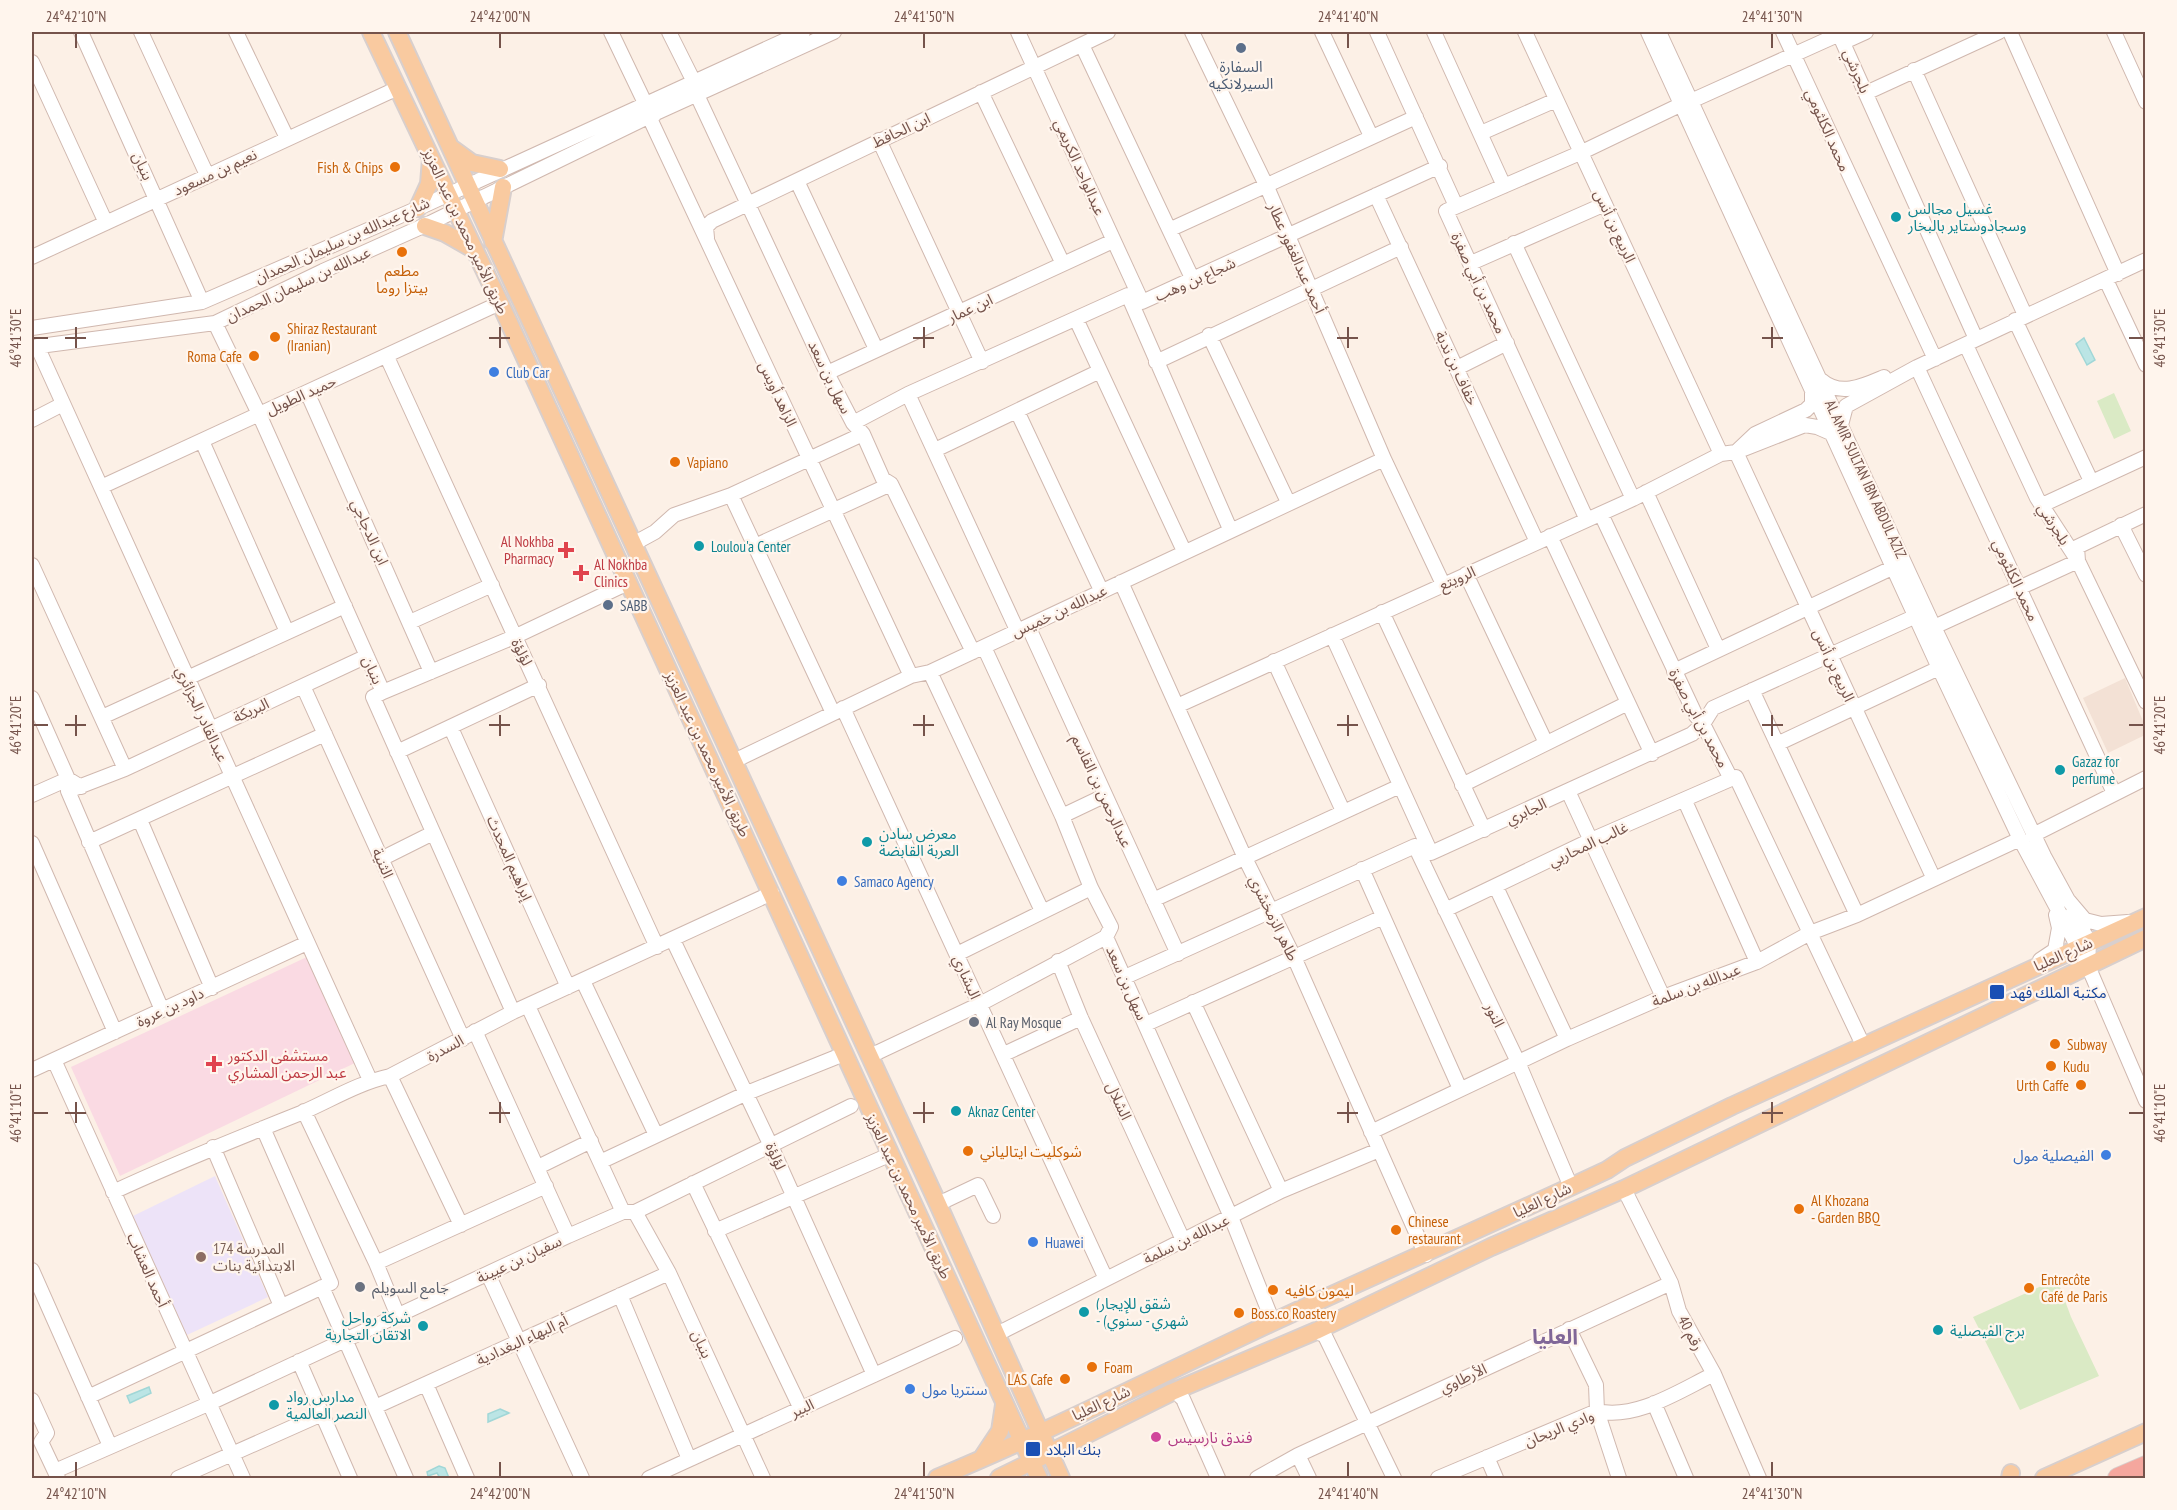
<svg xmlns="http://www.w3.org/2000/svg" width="2177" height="1510" font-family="'PT Sans Narrow','Noto Sans Arabic',sans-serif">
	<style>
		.residential { fill: #f3e1d5 }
		.education { fill: #ede3f8 }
		.medical { fill: #fadae3 }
		.green { fill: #daeac5 }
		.water { fill: #bbe5e5; stroke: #a1d7d7; stroke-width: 1.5 }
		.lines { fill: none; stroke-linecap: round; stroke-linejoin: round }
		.minor-casing { stroke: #d0b8af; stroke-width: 16 }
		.major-casing { stroke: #d8cfcd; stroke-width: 20 }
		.highway-casing { stroke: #d8cfcd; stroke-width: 22 }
		.minor { stroke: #fff; stroke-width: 14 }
		.major { stroke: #f9caa0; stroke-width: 16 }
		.highway { stroke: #f5a79e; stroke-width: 20 }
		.ticks { fill: none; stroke: #75534b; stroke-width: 2 }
		.service-dot { fill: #5c6f8a; stroke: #fff5ed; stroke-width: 2 }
		.food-dot { fill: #e8710a; stroke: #fff5ed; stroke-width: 2 }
		.culture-dot { fill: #0f9aa8; stroke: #fff5ed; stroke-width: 2 }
		.shop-dot { fill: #3f7fe0; stroke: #fff5ed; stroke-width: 2 }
		.health-dot { fill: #e0444e; stroke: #fff5ed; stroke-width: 2 }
		.transit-dot { fill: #1a4fb4; stroke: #fff5ed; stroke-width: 2 }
		.worship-dot { fill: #6b7280; stroke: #fff5ed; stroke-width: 2 }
		.education-dot { fill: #8d6e63; stroke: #fff5ed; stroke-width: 2 }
		.hotel-dot { fill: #d1479c; stroke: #fff5ed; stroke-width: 2 }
		.labels { text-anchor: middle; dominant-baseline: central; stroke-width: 4.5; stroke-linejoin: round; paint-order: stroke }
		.service-label { font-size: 15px; fill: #4e5e75; stroke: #fff5ed }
		.street-label { font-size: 15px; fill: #75534b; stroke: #fff5ed }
		.food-label { font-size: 15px; fill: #c56008; stroke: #fff5ed; text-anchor: start }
		.culture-label { font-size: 15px; fill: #0d838f; stroke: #fff5ed; text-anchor: start }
		.shop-label { font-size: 15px; fill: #366cbe; stroke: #fff5ed; text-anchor: start }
		.health-label { font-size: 15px; fill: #be3a42; stroke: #fff5ed; text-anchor: start }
		.transit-label { font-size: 15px; fill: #164399; stroke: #fff5ed; text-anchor: start }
		.worship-label { font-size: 15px; fill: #5b616d; stroke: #fff5ed; text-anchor: start }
		.education-label { font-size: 15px; fill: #785e54; stroke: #fff5ed; text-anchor: start }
		.hotel-label { font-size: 15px; fill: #b23c85; stroke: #fff5ed; text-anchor: start }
		.district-label { font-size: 21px; font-weight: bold; fill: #806798; stroke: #fff5ed }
		.neatline { fill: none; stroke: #75534b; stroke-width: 2 }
		.ticks-label { font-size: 15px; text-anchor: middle; fill: #75534b }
	</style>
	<rect width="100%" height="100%" fill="#fcf0e6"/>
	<path class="residential" d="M2125 678 2145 726V735L2108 753 2083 698Z"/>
	<path class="education" d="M215 1176 268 1297 187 1335 133 1216Z"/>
	<path class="medical" d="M309 956 357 1062 120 1176 71 1067Z"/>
	<path class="green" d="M2114 393 2131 431 2114 439 2097 401Z
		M2057 1279 2071 1317 2099 1376 2020 1410 1973 1317Z"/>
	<path class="water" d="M2084 338 2095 360 2087 365 2076 344Z
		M149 1387 151 1393 130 1403 127 1396Z
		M500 1409 509 1413 488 1422V1414Z
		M439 1466 445 1468 449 1478H440L437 1473 428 1476 427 1472Z"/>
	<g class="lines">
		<defs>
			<path id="minor" d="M81 32 202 302
				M141 32 207 175
				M236 32 287 138
				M611 32 645 103
				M669 32 693 80
				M1018 32 1142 302
				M1192 32 1267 187 1384 459 1443 584
				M1322 32 1371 136
				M1377 32 1456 206
				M1434 32 1504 186
				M1525 32 1721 454
				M1648 32 1939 668 2020 839 2088 966
				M1659 32 1934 627 2044 856 2068 900 2085 920 2101 924 2128 922
				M1783 32 1935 359
				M2010 32 2118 274
				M2114 32 2146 102
				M1839 34 1976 339
				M1844 42 1866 32
				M1082 45 1193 280
				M32 62 106 223
				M1914 70 2025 315
				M981 92 1063 264
				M1866 93 1999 32
				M697 95 827 373 853 423 863 434 883 479 891 484 973 652
				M1691 101 1844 32
				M656 113 651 118 652 123 911 676
				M1481 133 1556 100
				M879 140 982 362
				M797 181 876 349
				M1376 195 1537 542
				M1171 229 1416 117
				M707 238 706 227 712 221 1108 32
				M1514 243 1633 499
				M32 257 398 88
				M1471 263 1605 204
				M2106 280 2146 365
				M1128 295 1230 529
				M1076 319 1184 551
				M2015 320 2091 481
				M215 323 259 414 383 692 373 697 513 1012
				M32 328 202 302 423 206 803 32
				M1209 335 1288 502
				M1966 345 2037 498 2078 561 2146 702
				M37 346 370 1080
				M32 347 215 323 323 271 430 223 656 113 834 32
				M387 357 657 947
				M1156 362 1401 247
				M1917 367 2114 793
				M1457 368 1507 343
				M827 373 1113 241
				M1821 380C1840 397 1863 386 1884 377
				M307 392 431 672
				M908 394 1017 630
				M1017 411 1101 590
				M32 420 63 404
				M853 423 908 394 1128 295 1142 302 1440 166
				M1841 425 1846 406 1917 367 2146 260
				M202 441 287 632
				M935 450 1100 371
				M1737 451 1755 434 1806 410 1812 404V390
				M1736 452 1933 877
				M101 487 500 303
				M1646 492 1718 649
				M731 495 833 713
				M2042 505 2146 457
				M1601 514 1696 716 1703 724 1731 779 1736 777 1863 1045
				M1587 520 1446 211 1580 153 1680 105
				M2121 525 2146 575
				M1550 536 1652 754
				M633 544 655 532 674 515 731 495 863 434
				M755 546 891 484
				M32 565 125 769
				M1466 574 1546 743
				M1121 582 1245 858 1294 957 1426 1255
				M1382 612 1484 830
				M410 622 492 585
				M1028 626 1178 954
				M1934 627 2078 561 2077 547 2146 514
				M1332 635 1431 853
				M984 647 1062 816 1091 888 1111 927 1106 937
				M1274 661 1343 811
				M1674 671 1894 567
				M930 672 1042 911
				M303 686 463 1039
				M1752 690 1857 915
				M383 692 514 637 628 583
				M32 698 68 779 81 787
				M1177 706 1633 499 1721 454 1736 452 1805 425 1817 427 1833 434
				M843 708 1106 1279
				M102 717 345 606
				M451 728 568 987
				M1777 744 1939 668
				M397 752 539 685
				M734 761 911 676 930 672 1384 459
				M1462 785 1628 703
				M1568 791 1663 997
				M32 795 68 779
				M1685 801 1757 962
				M1062 816 1104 796
				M140 820 212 988
				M2033 835 2146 778
				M89 842 325 734
				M32 843 115 1032
				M1415 846 1518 1062 1571 1187
				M381 859 433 833
				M1362 869 1460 1089
				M1496 887 1567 1039
				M1153 900 1400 786
				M1445 910 1591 840 1731 779
				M2073 912 2089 942 2088 966 2146 1101
				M1106 937 1231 1217 1273 1322
				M673 940 771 1146 874 1375
				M957 954 1091 888
				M2040 960 2055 950 2059 928 2056 915
				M1058 961 1081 1018 1183 1240
				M1125 977 1415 846 1431 853 1692 734 1703 724 1713 708 1916 616
				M583 981 656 1135
				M1193 1002 1281 1191
				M528 1006 623 1212
				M162 1010 68 791 125 769 367 656
				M1146 1024 1383 917
				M475 1031 568 1236
				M1004 1054 1081 1018
				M870 1056 980 1004 1106 937
				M54 1060 243 1478
				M32 1070 307 943
				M390 1076 461 1225
				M304 1111 376 1263 398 1316
				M1371 1132 1567 1039 1663 997 1757 962 1810 933 1857 915 2020 839
				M213 1147 281 1306
				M600 1162 747 1093 844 1054
				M538 1167 591 1141
				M693 1183 801 1409
				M1624 1189 1671 1283 1679 1311 1714 1374 1759 1478
				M113 1192C175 1163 238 1138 301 1113 331 1100 358 1083 390 1076L513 1012 772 893
				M938 1204 978 1185 993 1216
				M635 1212 669 1273 763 1478
				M715 1231 889 1155
				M376 1263 546 1186
				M32 1270 110 1446
				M488 1274 582 1478
				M322 1287 406 1478
				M620 1295 689 1459
				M1569 1329 1596 1385 1597 1411 1619 1478
				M1316 1331 1325 1336 1394 1478
				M997 1334 1281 1191 1379 1150
				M299 1361 350 1478
				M426 1384 467 1478
				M1172 1392 1175 1391 1183 1399 1218 1478
				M88 1397 331 1283 263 1128
				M32 1400 47 1433 41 1442 58 1478
				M1654 1403 1686 1478
				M375 1407 669 1273
				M1298 1455 1309 1478
				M1487 1457 1496 1478
				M55 1471 208 1404 568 1236 623 1212H635L851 1106
				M178 1478 322 1414
				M649 1478 955 1338
				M1257 1478 1298 1455 1671 1283
				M1438 1478 1597 1411C1636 1420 1679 1391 1714 1374"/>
			<path id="major" d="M371 32 500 303 1039 1478
				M397 32 938 1204 1061 1478
				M450 147 472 163 500 169
				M418 208 429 184 431 159
				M425 226 445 233 473 249
				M493 242 503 187
				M982 1458 1000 1431 1004 1405
				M937 1478C1050 1431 1160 1375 1271 1323 1383 1271 1496 1222 1607 1170L1625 1158 1732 1106 2146 917
				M999 1478 1172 1392 1316 1331 1491 1247 1624 1189 2146 938
				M2010 1478 2011 1473
				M2044 1478 2146 1432"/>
			<path id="highway" d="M2118 1478 2146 1466"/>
		</defs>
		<use href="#minor" class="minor-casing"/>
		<use href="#major" class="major-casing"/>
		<use href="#highway" class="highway-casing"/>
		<use href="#minor" class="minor"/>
		<use href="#major" class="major"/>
		<use href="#highway" class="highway"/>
	</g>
	<path class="ticks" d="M76 33V48M500 33V48M924 33V48M1348 33V48M1772 33V48M76 327V348M500 327V348M924 327V348M1348 327V348M1772 327V348M33 338H48M65 338H86M489 338H510M913 338H934M1337 338H1358M1762 338H1783M2129 338H2144M76 715V736M500 715V736M924 715V736M1348 715V736M1772 715V736M33 725H48M65 725H86M489 725H510M913 725H934M1337 725H1358M1762 725H1783M2129 725H2144M76 1102V1123M500 1102V1123M924 1102V1123M1348 1102V1123M1772 1102V1123M33 1113H48M65 1113H86M489 1113H510M913 1113H934M1337 1113H1358M1762 1113H1783M2129 1113H2144M76 1462V1477M500 1462V1477M924 1462V1477M1348 1462V1477M1772 1462V1477"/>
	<g class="service-dot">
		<circle cx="1241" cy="48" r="6"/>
		<circle cx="608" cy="605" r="6"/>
	</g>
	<g class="food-dot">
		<circle cx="395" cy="167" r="6"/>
		<circle cx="402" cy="252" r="6"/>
		<circle cx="275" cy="337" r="6"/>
		<circle cx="254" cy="356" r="6"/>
		<circle cx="675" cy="462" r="6"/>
		<circle cx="2055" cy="1044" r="6"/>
		<circle cx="2051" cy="1066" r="6"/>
		<circle cx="2081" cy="1085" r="6"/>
		<circle cx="968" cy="1151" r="6"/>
		<circle cx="1799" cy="1209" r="6"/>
		<circle cx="1396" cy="1230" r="6"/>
		<circle cx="2029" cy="1288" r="6"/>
		<circle cx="1273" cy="1290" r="6"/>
		<circle cx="1239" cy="1313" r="6"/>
		<circle cx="1092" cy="1367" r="6"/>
		<circle cx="1065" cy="1379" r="6"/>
	</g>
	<g class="culture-dot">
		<circle cx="1896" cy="217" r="6"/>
		<circle cx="699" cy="546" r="6"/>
		<circle cx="2060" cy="770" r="6"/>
		<circle cx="867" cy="842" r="6"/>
		<circle cx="956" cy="1111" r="6"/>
		<circle cx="1084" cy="1312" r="6"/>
		<circle cx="423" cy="1326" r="6"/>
		<circle cx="1938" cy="1330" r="6"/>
		<circle cx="274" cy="1405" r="6"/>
	</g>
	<g class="shop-dot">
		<circle cx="494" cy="372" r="6"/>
		<circle cx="842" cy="881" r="6"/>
		<circle cx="2106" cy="1155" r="6"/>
		<circle cx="1033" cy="1242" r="6"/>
		<circle cx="910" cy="1389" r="6"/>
	</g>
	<g class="health-dot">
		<path d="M563 541h6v6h6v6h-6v6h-6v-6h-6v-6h6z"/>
		<path d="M578 564h6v6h6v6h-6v6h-6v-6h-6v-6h6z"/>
		<path d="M211 1055h6v6h6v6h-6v6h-6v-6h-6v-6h6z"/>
	</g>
	<g class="transit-dot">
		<rect x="1989" y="984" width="16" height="16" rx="3"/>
		<rect x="1025" y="1441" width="16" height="16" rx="3"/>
	</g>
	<g class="worship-dot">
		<circle cx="974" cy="1022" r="6"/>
		<circle cx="360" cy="1287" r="6"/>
	</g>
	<circle class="education-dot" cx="201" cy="1257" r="6"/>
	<circle class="hotel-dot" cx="1156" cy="1437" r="6"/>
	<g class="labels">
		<g class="service-label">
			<text x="1241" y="66">السفارة<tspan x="1241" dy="17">السيرلانكيه</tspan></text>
			<text x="620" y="605" text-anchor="start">SABB</text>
		</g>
		<g class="street-label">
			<text transform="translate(1857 71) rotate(67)">بلجرشي</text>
			<text transform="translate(901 130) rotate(-25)">ابن الحافظ</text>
			<text transform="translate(1828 130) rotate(66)">محمد الكلثومي</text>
			<text transform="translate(143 166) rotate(65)">بنبان</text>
			<text transform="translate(1080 167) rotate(66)">عبدالواحد الكريمي</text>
			<text transform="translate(215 172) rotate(-25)">نعيم بن مسعود</text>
			<text transform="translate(1615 226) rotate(65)">الربيع بن أنس</text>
			<text transform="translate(466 231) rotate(65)">طريق الأمير محمد بن عبد العزيز</text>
			<text transform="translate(342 240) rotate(-24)">شارع عبدالله بن سليمان الحمدان</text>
			<text transform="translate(1297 258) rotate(66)">أحمد عبدالغفور عطار</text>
			<text transform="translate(1195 279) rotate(-24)">شجاع بن وهب</text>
			<text transform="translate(1479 283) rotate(65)">محمد بن أبي صفرة</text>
			<text transform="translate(298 284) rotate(-25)">عبدالله بن سليمان الحمدان</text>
			<text transform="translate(970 308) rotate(-25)">ابن عمار</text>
			<text transform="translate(1457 368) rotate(65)">خفاف بن ندبة</text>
			<text transform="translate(830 377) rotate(64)">سهل بن سعد</text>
			<text transform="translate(778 394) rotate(65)">الزاهد أويس</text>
			<text transform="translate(301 395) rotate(-24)">حميد الطويل</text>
			<text transform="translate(1866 479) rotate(65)">AL AMIR SULTAN IBN ABDUL AZIZ</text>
			<text transform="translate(2054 524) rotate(57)">بلجرشي</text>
			<text transform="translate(370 532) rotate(66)">ابن الدجاجي</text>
			<text transform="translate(1457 578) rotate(-24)">الرويتع</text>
			<text transform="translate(2016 580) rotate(65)">محمد الكلثومي</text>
			<text transform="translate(1059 611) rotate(-25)">عبدالله بن خميس</text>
			<text transform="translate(522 652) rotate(63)">لؤلؤة</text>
			<text transform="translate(1834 665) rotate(65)">الربيع بن أنس</text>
			<text transform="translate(373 670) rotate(66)">بنبان</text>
			<text transform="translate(251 710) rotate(-25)">البريكة</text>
			<text transform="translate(202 714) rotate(65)">عبدالقادر الجزائري</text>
			<text transform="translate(1699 718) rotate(62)">محمد بن أبي صفرة</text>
			<text transform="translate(708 754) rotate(65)">طريق الأمير محمد بن عبد العزيز</text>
			<text transform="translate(1102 791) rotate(65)">عبدالرحمن بن القاسم</text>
			<text transform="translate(1526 811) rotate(-25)">الجابري</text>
			<text transform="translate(1588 844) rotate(-25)">غالب المحاربي</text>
			<text transform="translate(510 858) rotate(66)">إبراهيم المحدث</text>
			<text transform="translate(383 863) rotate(66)">الثنية</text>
			<text transform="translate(1274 918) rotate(64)">طاهر الزمخشري</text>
			<text transform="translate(2063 954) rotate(-24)">شارع العليا</text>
			<text transform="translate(967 977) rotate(66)">البشاري</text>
			<text transform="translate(1127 983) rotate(66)">سهل بن سعد</text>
			<text transform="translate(1696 985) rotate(-21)">عبدالله بن سلمة</text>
			<text transform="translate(170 1007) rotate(-25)">داود بن عروة</text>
			<text transform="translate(1495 1015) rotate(64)">النور</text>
			<text transform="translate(445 1048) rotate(-28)">السدرة</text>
			<text transform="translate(1119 1101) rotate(65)">الشلال</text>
			<text transform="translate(776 1156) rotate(66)">لؤلؤة</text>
			<text transform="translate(909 1196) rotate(65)">طريق الأمير محمد بن عبد العزيز</text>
			<text transform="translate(1542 1200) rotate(-25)">شارع العليا</text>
			<text transform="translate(1186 1239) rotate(-26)">عبدالله بن سلمة</text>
			<text transform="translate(519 1259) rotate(-25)">سفيان بن عيينة</text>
			<text transform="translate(148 1270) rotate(66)">أحمد العشاب</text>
			<text transform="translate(1691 1333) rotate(62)">رقم 40</text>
			<text transform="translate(522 1340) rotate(-25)">أم البهاء البغدادية</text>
			<text transform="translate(702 1344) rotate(65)">بنبان</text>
			<text transform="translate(1463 1378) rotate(-25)">الأرطاوي</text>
			<text transform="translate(1101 1403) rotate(-25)">شارع العليا</text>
			<text transform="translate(802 1408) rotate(-25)">البير</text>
			<text transform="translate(1559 1428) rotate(-22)">وادي الريحان</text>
		</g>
		<g class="food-label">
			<text x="383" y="167" text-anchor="end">Fish &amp; Chips</text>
			<text x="402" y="270" text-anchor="middle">مطعم<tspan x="402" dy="17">بيتزا روما</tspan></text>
			<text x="287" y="328">Shiraz Restaurant<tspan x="287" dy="17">(Iranian)</tspan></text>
			<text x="242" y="356" text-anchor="end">Roma Cafe</text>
			<text x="687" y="462">Vapiano</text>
			<text x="2067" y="1044">Subway</text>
			<text x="2063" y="1066">Kudu</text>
			<text x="2069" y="1085" text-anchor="end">Urth Caffe</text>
			<text x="980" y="1151">شوكليت ايتالياني</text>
			<text x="1811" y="1200">Al Khozana<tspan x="1811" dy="17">- Garden BBQ</tspan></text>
			<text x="1408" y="1221">Chinese<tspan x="1408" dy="17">restaurant</tspan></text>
			<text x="2041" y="1279">Entrecôte<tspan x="2041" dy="17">Café de Paris</tspan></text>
			<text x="1285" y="1290">ليمون كافيه</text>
			<text x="1251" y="1313">Boss.co Roastery</text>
			<text x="1104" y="1367">Foam</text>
			<text x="1053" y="1379" text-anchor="end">LAS Cafe</text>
		</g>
		<g class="culture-label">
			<text x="1908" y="208">غسيل مجالس<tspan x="1908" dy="17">وسجادوستاير بالبخار</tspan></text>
			<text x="711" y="546">Loulou'a Center</text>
			<text x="2072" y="761">Gazaz for<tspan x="2072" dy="17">perfume</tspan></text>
			<text x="879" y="833">معرض سادن<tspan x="879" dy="17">العربة القابضة</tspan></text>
			<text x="968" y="1111">Aknaz Center</text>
			<text x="1096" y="1303">(شقق للإيجار<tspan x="1096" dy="17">- (شهري - سنوي</tspan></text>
			<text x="411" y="1317" text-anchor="end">شركة رواحل<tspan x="411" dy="17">الاتقان التجارية</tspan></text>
			<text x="1950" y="1330">برج الفيصلية</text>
			<text x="286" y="1396">مدارس رواد<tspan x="286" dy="17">النصر العالمية</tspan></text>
		</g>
		<g class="shop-label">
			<text x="506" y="372">Club Car</text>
			<text x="854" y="881">Samaco Agency</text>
			<text x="2094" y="1155" text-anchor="end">الفيصلية مول</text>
			<text x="1045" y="1242">Huawei</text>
			<text x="922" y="1389">سنتريا مول</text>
		</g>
		<g class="health-label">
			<text x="554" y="541" text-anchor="end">Al Nokhba<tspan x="554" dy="17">Pharmacy</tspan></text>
			<text x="594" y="564">Al Nokhba<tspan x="594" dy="17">Clinics</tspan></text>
			<text x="228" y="1055">مستشفى الدكتور<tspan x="228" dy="17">عبد الرحمن المشاري</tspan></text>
		</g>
		<g class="transit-label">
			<text x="2010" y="992">مكتبة الملك فهد</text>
			<text x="1046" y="1449">بنك البلاد</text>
		</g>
		<g class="worship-label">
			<text x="986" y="1022">Al Ray Mosque</text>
			<text x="372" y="1287">جامع السويلم</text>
		</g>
		<g class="education-label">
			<text x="213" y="1248">المدرسة 174<tspan x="213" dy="17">الابتدائية بنات</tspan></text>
		</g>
		<g class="hotel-label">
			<text x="1168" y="1437">فندق نارسيس</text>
		</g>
		<g class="district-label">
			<text x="1555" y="1336">العليا</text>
		</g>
	</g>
	<rect width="2177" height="1510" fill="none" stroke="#fff5ed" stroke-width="66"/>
	<rect x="33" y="33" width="2111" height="1444" class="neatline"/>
	<g class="ticks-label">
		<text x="76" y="22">24°42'10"N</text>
		<text x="500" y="22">24°42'00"N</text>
		<text x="924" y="22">24°41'50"N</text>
		<text x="1348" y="22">24°41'40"N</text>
		<text x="1772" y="22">24°41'30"N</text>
		<text transform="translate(2160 338) rotate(-90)" y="5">46°41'30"E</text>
		<text transform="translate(16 338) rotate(-90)" y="5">46°41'30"E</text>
		<text transform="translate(2160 725) rotate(-90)" y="5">46°41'20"E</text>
		<text transform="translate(16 725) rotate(-90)" y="5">46°41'20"E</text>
		<text transform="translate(2160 1113) rotate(-90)" y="5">46°41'10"E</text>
		<text transform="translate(16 1113) rotate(-90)" y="5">46°41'10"E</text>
		<text x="76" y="1499">24°42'10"N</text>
		<text x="500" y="1499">24°42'00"N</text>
		<text x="924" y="1499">24°41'50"N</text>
		<text x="1348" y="1499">24°41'40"N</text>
		<text x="1772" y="1499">24°41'30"N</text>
	</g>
</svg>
